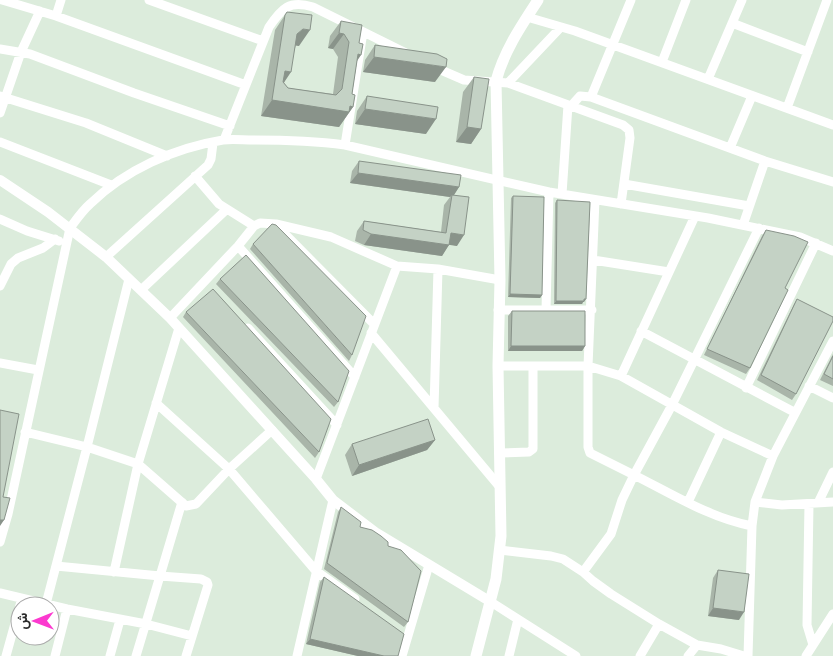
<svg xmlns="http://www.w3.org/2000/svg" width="833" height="656" font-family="'PT Sans Narrow',Vazirmatn,sans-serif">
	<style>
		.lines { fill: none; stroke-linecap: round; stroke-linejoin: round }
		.minor { stroke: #fff; stroke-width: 9 }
		.tertiary { stroke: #fff; stroke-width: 10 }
		.secondary { stroke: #fff; stroke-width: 11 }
		.wall { fill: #a9b5a9 }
		.shaded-wall { fill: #89938a }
		.building { fill: #c4d2c5; stroke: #89938a }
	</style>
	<rect width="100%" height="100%" fill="#dcecdc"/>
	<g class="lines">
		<path class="minor" d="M2 0 56 16 246 85
			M149 0 263 41
			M56 16 61 0
			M527 17 575 31 833 125
			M732 23 808 52
			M0 49 30 54 134 93 230 126
			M662 62 686 0
			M434 67 464 80 508 83 623 125 629 130 630 138 621 204
			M708 79 742 0
			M508 83 561 27
			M0 96 86 123 167 156
			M591 97 631 0
			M571 106 580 96 591 97 765 161 833 182
			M787 108 827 0
			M0 113 21 52 40 11
			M224 140 269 27C282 8 289 0 313 7L406 53
			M0 142 111 185
			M345 145 363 32
			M730 148 752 96
			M195 176 219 204 254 226
			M624 184 749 206
			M562 194 568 105
			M0 219 27 231 59 241
			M276 225 374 324
			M743 225 765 161
			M238 246 355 377
			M106 257 208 165 211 159 213 143
			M593 260 669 272
			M129 279 87 447 138 464 186 506 196 504 229 469 272 430
			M0 286 11 264 18 258 43 248 55 239
			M141 290 227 209
			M498 310H592
			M546 310 549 192
			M170 318 238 246 254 226 260 223 276 224 331 237 397 266 438 269 500 280
			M248 328 337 425
			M641 331 794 412
			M371 333 499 486
			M0 363 38 370
			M498 366H588L621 376 721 432 773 456
			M621 376 695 216
			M809 386 833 398
			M746 388 816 243
			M156 403 229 469 316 571 355 599
			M434 408 438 269
			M25 432 87 447 46 604
			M499 453 529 452 533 449V366
			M316 479 397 266
			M182 502 160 576 201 579 207 582 208 585 186 656
			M688 502 721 432
			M755 502 782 505 833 502
			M818 503 833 472
			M809 504 807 625 813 645
			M752 526C710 518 672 494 634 475L672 405 759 228
			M0 542 8 514 70 228C76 220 82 211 90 204 125 170 174 148 223 140 232 139 243 140 253 140 284 140 315 141 345 145L549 192 708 218 800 237 833 251
			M500 550 551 556 563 559 583 572 593 581 611 594 659 624 697 645 721 649 744 656
			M56 566 160 576 136 656
			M114 572 138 464 179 328
			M583 572 611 534 622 500 634 475 590 453 588 447V366L595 200
			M0 593 67 609 146 624 192 636
			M491 602 576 656
			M6 656 22 598
			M55 656 67 609
			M110 656 120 620
			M297 656 333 500
			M402 656 429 565
			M509 656 518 619
			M640 656 659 624
			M688 656 697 645
			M748 656 752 526 755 502 773 456 833 341
			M806 656 833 614"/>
		<path class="tertiary" d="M0 180 48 212 106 257 170 318 316 479 333 500 375 532 491 602"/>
		<path class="secondary" d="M476 656 496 579 501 536 498 366 500 280 496 81C504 51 521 26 538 0"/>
	</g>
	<path class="wall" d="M287 12 299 46 296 45 284 83 288 88 333 94 338 57 333 49 328 48 330 36 341 21 357 61 352 94 353 107 339 127 261 116 275 30Z
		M375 45 435 82 363 72 365 60Z
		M474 77 481 129 471 144 456 142 463 92Z
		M367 96 426 134 355 124 357 111Z
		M359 161 459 187 454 195 457 246 449 244 442 256 364 245 355 241 357 231 364 221 441 232 444 205 450 197 350 183 352 171Z
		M513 196 542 295 540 298 508 297 511 198Z
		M557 200 584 302H583L582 304H554L555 203Z
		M766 230 785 288 750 368 746 374 704 355 762 236Z
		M253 244 352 355 349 361 250 249Z
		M220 279 338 402 334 407 216 284Z
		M797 299 796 394 792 400 757 380 794 304Z
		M512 311 585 346 582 351H508V316Z
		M186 312 319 452 315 458 183 317Z
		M833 354V386L820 380Z
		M435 440 427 450 352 476 345 455 352 444Z
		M341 507 360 527 388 546 408 622 404 627 324 569 338 512Z
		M718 570 739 620 708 616 713 578Z
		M324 577 398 656H358L306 644 320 582Z"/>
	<path class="shaded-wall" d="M303 29 310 30 299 46 292 45 297 34Z
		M339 33 344 34 333 49 328 48Z
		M358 54 361 55 351 70Z
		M374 57 446 67 435 82 363 72Z
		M285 71 291 72 281 87Z
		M272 100 350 106 353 107 339 127 261 116Z
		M365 109 436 119 426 134 355 124Z
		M467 127 481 129 471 144 456 142Z
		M358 173 459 187 452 198V195L450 197 350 183Z
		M451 233 464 235 457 246 443 244Z
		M371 234 449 245 442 256 364 245Z
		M510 294 542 295 540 298 508 297Z
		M586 299 584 302H583L582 304H554L556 301Z
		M511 346H585L582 351H508Z
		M435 440 427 450 352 476 359 465Z
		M0 520H4L0 526Z
		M713 608 744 612 739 620 708 616Z
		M310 639 384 656H358L306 644Z"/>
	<path class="building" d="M287 12 312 15 310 30 303 29 297 34 291 72 285 71 283 82 288 88 336 95 342 89 349 42 344 34 339 33 341 21 362 25 359 43 363 44 361 55 358 54 352 94 355 95 353 107 350 106 349 112 272 100 285 15Z
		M375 45 437 54 447 59 446 67 374 57Z
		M474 77 489 79 481 129 467 127Z
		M367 96 438 107 436 119 365 109Z
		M359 161 461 175 459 187 358 173Z
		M452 195 469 197 464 235 451 233 449 245 371 234 363 230 364 221 446 233Z
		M513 196 544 197 542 295 510 294Z
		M557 200 590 202 586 299H584V301H556Z
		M272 224 276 225 366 316 352 355 253 244Z
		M766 230 794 236 808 242 785 288 788 290 750 368 707 349Z
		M246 255 349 371 338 402 220 279Z
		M213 289 331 419 319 452 186 312Z
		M797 299 833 317V321L796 394 761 375Z
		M512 311H585V346H511Z
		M833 356V379L824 374Z
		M0 410 19 414 3 497 10 498 4 520H0Z
		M428 419 435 440 359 465 352 444Z
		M341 507 361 522 360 527 372 530 381 536 388 542V546L401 550 421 571 408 622 327 563Z
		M718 570 749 574 744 612 713 608Z
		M324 577 404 634 398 656H384L310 639Z"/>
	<g transform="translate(35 621) rotate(269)"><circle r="24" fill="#ffffff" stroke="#aaaaaa"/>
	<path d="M0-4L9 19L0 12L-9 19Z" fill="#fc39cf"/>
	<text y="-8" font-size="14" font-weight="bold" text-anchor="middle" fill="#2a2a2a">ش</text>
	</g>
</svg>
